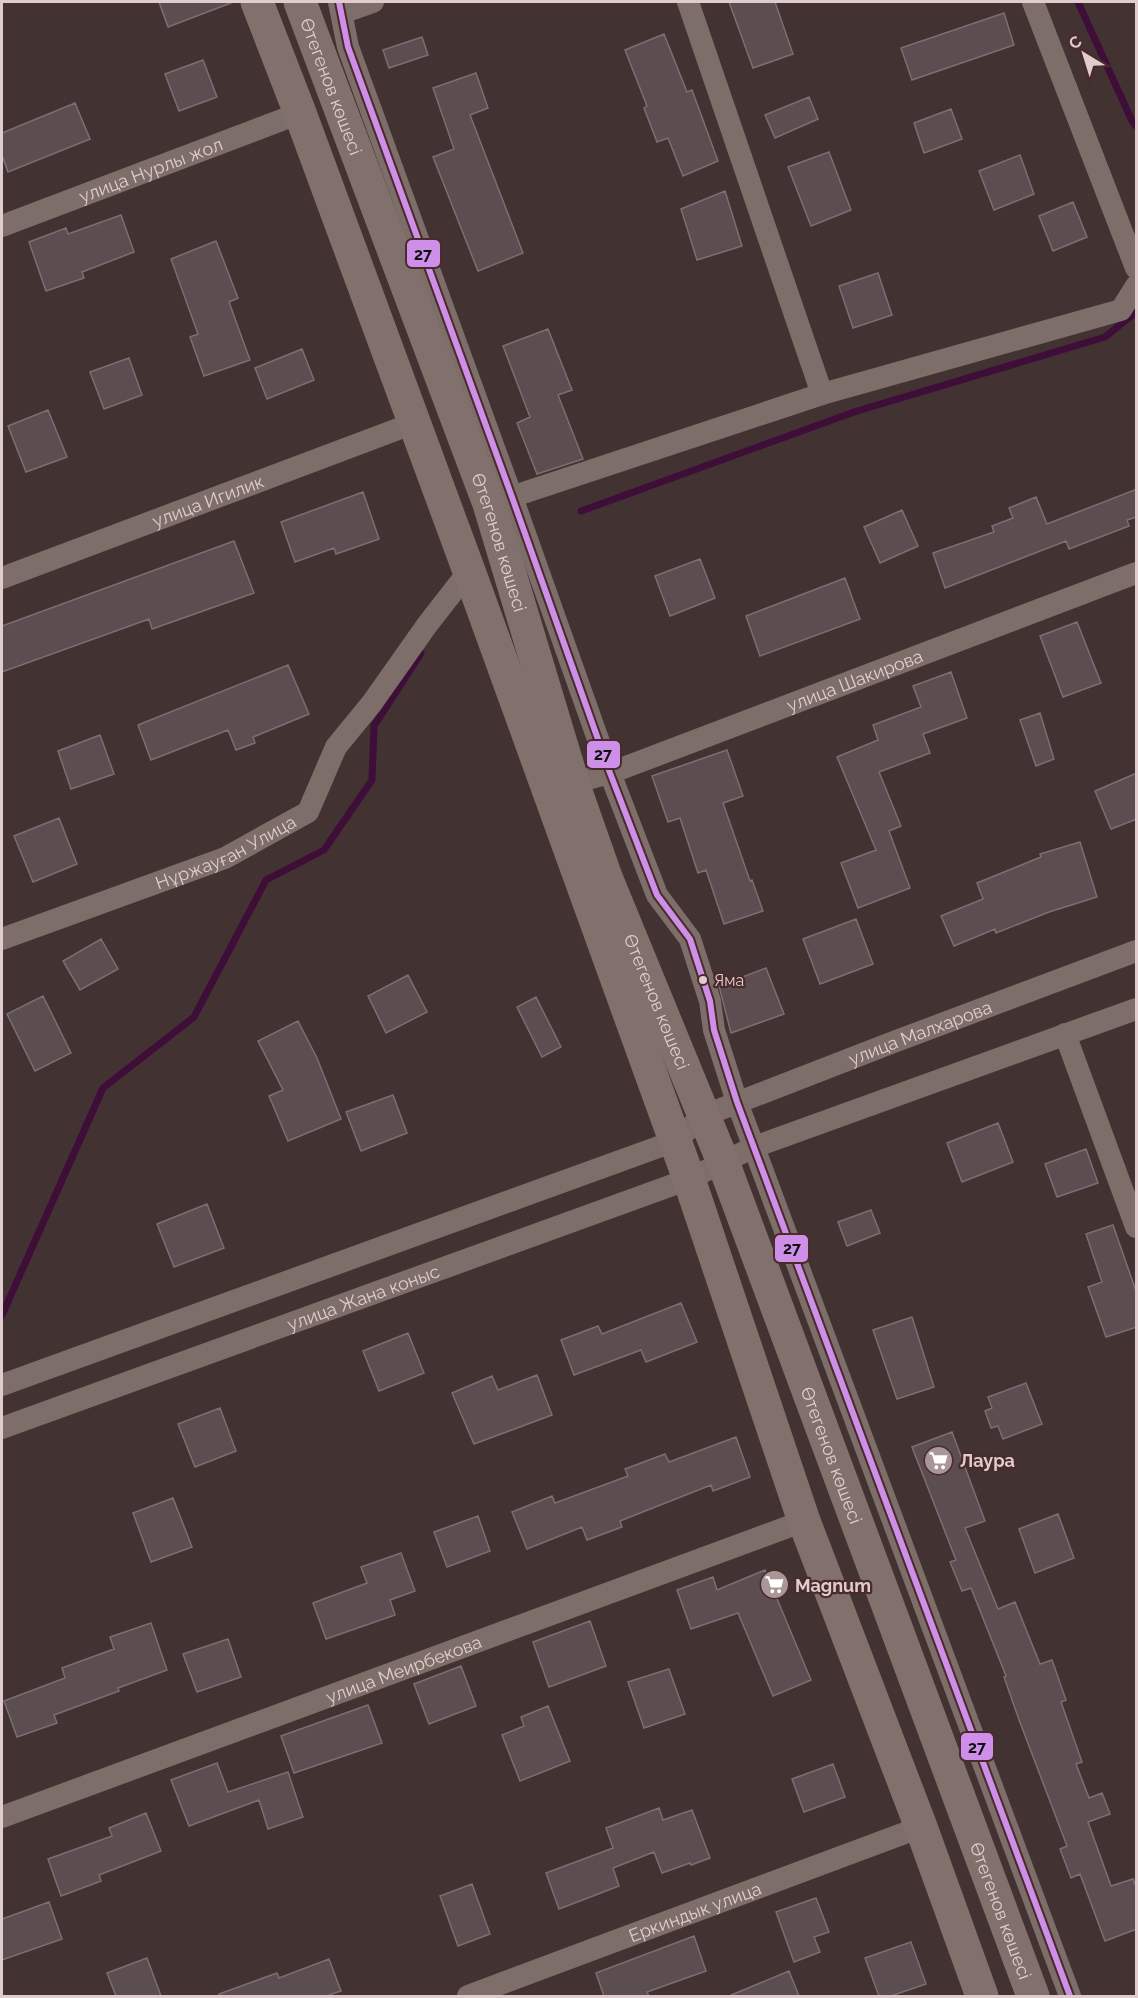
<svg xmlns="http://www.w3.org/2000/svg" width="1138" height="1998" font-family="Raleway,sans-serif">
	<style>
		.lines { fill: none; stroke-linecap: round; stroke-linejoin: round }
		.stream { stroke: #3e0e39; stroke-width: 7 }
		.building { fill: #5b4d50; stroke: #7c6e71; stroke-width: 1.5 }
		.street { stroke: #7d6e6a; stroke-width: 22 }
		.secondary { stroke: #81706c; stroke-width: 33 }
		.bus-1-casing { stroke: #4a2b2c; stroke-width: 10 }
		.bus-1 { stroke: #ce8fe9; stroke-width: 6 }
		.bus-dot { fill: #e0cccc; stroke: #4a2b2c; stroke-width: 2 }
		.labels { text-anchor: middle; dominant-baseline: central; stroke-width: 4.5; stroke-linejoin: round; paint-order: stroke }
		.bus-label { font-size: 16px; fill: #e0cccc; stroke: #4a2b2c; text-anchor: start }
		.street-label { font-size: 18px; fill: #e0cccc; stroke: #4a2b2c }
		.poi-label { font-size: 18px; font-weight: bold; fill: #e0cccc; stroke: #4a2b2c; text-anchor: start }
		.line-badge { stroke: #4a2b2c; stroke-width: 2 }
		.pale-badge-label { font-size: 16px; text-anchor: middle; font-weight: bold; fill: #111 }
	</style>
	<rect width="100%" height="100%" fill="#433232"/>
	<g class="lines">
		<path class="stream" d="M1078 2 1132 121 1136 126
			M581 511 854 412 1105 337 1136 312
			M2 1315 103 1088 194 1017 266 880 324 850 372 780 374 726 421 653"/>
	</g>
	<path class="building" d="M159 2H231V3L168 27Z
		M729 2H775L793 54 753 68Z
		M1004 13 1014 45 912 80 901 48Z
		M664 34 687 92 692 90 718 161 683 176 668 138 657 142 644 108 647 106 625 50Z
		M422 37 428 55 389 68 383 50Z
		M203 60 217 97 179 111 165 74Z
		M476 73 488 108 470 115 523 253 478 271 433 157 454 149 433 88Z
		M809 97 818 119 775 138 765 115Z
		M75 103 90 139 8 172 2 155V133Z
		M951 109 962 139 924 153 914 123Z
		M829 152 851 210 811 226 788 167Z
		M1020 155 1034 194 994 210 979 171Z
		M725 191 742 246 697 260 681 209Z
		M1073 202 1087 237 1053 251 1039 216Z
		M121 215 134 252 82 272 84 278 46 291 29 242 66 228 68 234Z
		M216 241 238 298 229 302 250 360 204 376 190 337 198 334 171 259Z
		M878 273 892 315 853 328 839 286Z
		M548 329 572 390 558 395 583 459 537 474 517 423 530 417 503 346Z
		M302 349 314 380 267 399 255 368Z
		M129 358 142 395 104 409 90 372Z
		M48 410 67 457 26 472 8 426Z
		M1137 489V517L1127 520 1129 526 1069 549 1066 541 945 588 933 553 994 532 992 526 1013 518 1009 508 1036 497 1047 524Z
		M363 492 379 539 336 554 334 548 295 562 281 522Z
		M902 510 918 546 880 563 864 527Z
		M234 541 254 593 152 629 149 619 2 672V626Z
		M700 559 715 598 670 616 655 576Z
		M845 578 860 619 760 656 746 616Z
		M1077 622 1101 683 1063 697 1040 636Z
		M288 665 309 714 253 737 255 743 236 750 228 730 151 760 138 725Z
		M951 672 967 718 923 734 930 753 879 772 901 826 889 831 910 888 858 908 841 863 876 850 837 757 878 740 873 725 921 707 913 686Z
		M1040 713 1054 759 1036 766 1020 720Z
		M100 735 114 774 71 789 58 751Z
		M727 750 743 796 723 803 750 881 752 880 763 911 724 924 706 870 698 873 680 818 668 822 652 776Z
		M1137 773V819L1111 829 1095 791Z
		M59 818 77 864 33 882 14 836Z
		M1080 842 1097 897 1049 912 996 933 995 929 954 946 941 916 983 899 977 883 1041 857 1040 854Z
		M856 919 873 964 820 984 803 939Z
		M101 939 118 969 80 990 63 961Z
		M766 968 784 1014 731 1033 719 986Z
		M408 975 427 1012 386 1033 368 996Z
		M43 996 71 1053 35 1071 7 1014Z
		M536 997 561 1047 542 1057 517 1007Z
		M298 1021 317 1058 341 1119 288 1141 269 1096 283 1090 258 1041Z
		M393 1095 407 1133 361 1151 346 1112Z
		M998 1123 1013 1162 962 1182 947 1143Z
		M1086 1149 1098 1183 1057 1197 1045 1164Z
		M207 1204 224 1248 174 1267 157 1224Z
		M871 1210 880 1233 847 1246 838 1222Z
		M1113 1225 1137 1294V1327L1106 1337 1088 1287 1102 1282 1086 1234Z
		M681 1303 697 1342 646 1362 641 1350 574 1375 561 1340 598 1326 602 1334Z
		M912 1317 934 1387 897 1399 873 1330Z
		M408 1333 424 1373 379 1391 363 1351Z
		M537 1375 552 1415 474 1444 452 1393 492 1376 498 1390Z
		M1026 1383 1042 1424 1003 1439 998 1426 991 1428 985 1411 992 1408 988 1397Z
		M220 1408 236 1451 195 1467 178 1424Z
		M952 1432 985 1521 965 1528 998 1609 1015 1602 1040 1664 1052 1660 1066 1700 1061 1702 1082 1762 1076 1764 1089 1798 1102 1793 1110 1814 1088 1822 1111 1886 1133 1879 1137 1889V1929L1105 1941 1080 1874 1071 1878 1060 1849 1067 1846 1018 1717 1004 1677 1006 1676 971 1588 962 1591 950 1562 956 1560 912 1447Z
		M736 1437 750 1477 713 1491 711 1485 620 1521 622 1527 587 1540 582 1527 527 1549 512 1512 552 1496 555 1503 628 1476 625 1469 665 1454 669 1462Z
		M173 1498 192 1547 151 1562 133 1513Z
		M1058 1514 1074 1558 1035 1573 1019 1529Z
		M478 1516 490 1551 447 1567 434 1532Z
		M401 1553 415 1591 390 1600 395 1615 326 1639 313 1603 367 1583 361 1567Z
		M765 1570 811 1680 773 1696 738 1613 691 1629 677 1590 713 1577 717 1590Z
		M590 1621 606 1666 549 1687 533 1642Z
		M151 1623 167 1670 118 1688 119 1691 54 1715 57 1723 17 1737 4 1701 65 1678 62 1668 114 1649 110 1637Z
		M228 1639 241 1677 197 1692 183 1654Z
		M461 1666 476 1706 429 1724 414 1684Z
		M669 1669 685 1714 644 1728 628 1682Z
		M368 1705 382 1743 294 1773 281 1736Z
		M548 1706 570 1761 520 1781 502 1735 524 1726 521 1717Z
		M217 1763 228 1792 288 1772 303 1817 268 1829 259 1800 189 1826 171 1780Z
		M833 1764 845 1797 804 1812 792 1779Z
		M659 1808 663 1820 692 1810 710 1858 691 1865 690 1863 662 1873 654 1852 613 1868 619 1886 559 1909 546 1873 613 1848 606 1828Z
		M146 1813 161 1851 99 1875 101 1881 61 1896 48 1859 112 1836 109 1828Z
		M472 1884 490 1934 458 1946 440 1896Z
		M816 1898 829 1932 814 1937 820 1952 794 1962 776 1912Z
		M49 1902 62 1939 2 1960V1919Z
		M694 1936 706 1971 647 1992 649 1996H604L596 1973Z
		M911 1942 926 1984 891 1996H879L865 1958Z
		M147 1958 161 1996H116L107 1973Z
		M329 1959 341 1991 326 1996H219V1994L277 1973 279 1978Z
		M789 1971 799 1996H729Z"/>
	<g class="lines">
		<g class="street">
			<path d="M339 2 348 47 512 497 610 773 657 895 690 939 710 1001 714 1030 737 1102 1070 1996"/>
			<path d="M688 2 822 394"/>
			<path d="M1033 2 1136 268"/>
			<path d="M342 13 373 2"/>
			<path id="s1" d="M2 226 300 113"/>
			<path d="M499 501 822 394 1121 310 1136 286"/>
			<path id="s2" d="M2 578 414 423"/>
			<path id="s3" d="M573 783 610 773 1136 573"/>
			<path id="s4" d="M2 939 225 858 308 812 336 747 372 703 427 625 469 571"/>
			<path d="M1065 1034 1136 1227"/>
			<path id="s5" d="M2 1385 675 1141 703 1116 891 1043 1136 951"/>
			<path id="s6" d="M2 1428 689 1179 754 1147 1136 1009"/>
			<path id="s7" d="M2 1817 804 1521"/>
			<path id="s8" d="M468 1996 921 1827"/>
		</g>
		<g class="secondary">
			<path d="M257 2 300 113 469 571 689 1179 804 1521 921 1827 982 1996"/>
			<path id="s9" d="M300 2 489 504 573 783 606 877 723 1162 1033 1996"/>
		</g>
		<defs>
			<path id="bus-1" d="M339 2 348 47 512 497 610 773 657 895 690 939 710 1001 714 1030 737 1102 1070 1996"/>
		</defs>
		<use href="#bus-1" class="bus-1-casing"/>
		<use href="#bus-1" class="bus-1"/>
	</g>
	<defs>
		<symbol id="supermarket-disc" viewBox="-11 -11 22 22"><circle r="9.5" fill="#a99696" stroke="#4a2b2c"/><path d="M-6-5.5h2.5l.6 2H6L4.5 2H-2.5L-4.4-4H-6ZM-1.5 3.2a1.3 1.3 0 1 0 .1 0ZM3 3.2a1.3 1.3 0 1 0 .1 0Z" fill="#fff"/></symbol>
	</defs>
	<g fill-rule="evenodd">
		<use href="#supermarket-disc" x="922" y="1444" width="33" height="33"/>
		<use href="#supermarket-disc" x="758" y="1568" width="33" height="33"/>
	</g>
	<circle class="bus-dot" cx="703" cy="980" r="5"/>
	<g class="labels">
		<g class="bus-label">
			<text x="714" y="980">Яма</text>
		</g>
		<g class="street-label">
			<text stroke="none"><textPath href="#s9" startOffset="90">Өтегенов көшесі</textPath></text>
			<text stroke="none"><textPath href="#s1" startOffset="159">улица Нурлы жол</textPath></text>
			<text stroke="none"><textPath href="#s2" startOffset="220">улица Игилик</textPath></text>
			<text stroke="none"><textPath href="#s9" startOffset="576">Өтегенов көшесі</textPath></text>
			<text stroke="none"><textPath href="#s3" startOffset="300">улица Шакирова</textPath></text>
			<text stroke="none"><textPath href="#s4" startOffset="240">Нұржауған Улица</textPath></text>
			<text stroke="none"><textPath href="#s9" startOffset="1062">Өтегенов көшесі</textPath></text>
			<text stroke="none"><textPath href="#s5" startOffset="986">улица Малхарова</textPath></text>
			<text stroke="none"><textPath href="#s6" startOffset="384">улица Жана коныс</textPath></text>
			<text stroke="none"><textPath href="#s9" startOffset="1548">Өтегенов көшесі</textPath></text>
			<text stroke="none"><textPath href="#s7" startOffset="428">улица Меирбекова</textPath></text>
			<text stroke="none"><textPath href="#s9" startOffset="2034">Өтегенов көшесі</textPath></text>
			<text stroke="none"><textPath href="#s8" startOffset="242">Еркиндык улица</textPath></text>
		</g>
		<g class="poi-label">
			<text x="960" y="1460">Лаура</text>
			<text x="795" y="1585">Magnum</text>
		</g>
	</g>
	<g class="line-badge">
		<rect x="406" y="239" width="35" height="29" rx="6" fill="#ce8fe9"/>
		<rect x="586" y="740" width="35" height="29" rx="6" fill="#ce8fe9"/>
		<rect x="774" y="1234" width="35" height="29" rx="6" fill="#ce8fe9"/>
		<rect x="960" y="1732" width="34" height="29" rx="6" fill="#ce8fe9"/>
	</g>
	<g class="pale-badge-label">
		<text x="423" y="260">27</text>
		<text x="603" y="760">27</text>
		<text x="792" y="1254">27</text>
		<text x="977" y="1753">27</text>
	</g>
	<rect width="1138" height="1998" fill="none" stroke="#e0cccc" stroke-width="6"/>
	<g transform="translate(1084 54) rotate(322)" stroke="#4a2b2c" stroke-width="4.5" paint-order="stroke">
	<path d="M0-4.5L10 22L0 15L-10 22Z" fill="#e0cccc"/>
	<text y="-9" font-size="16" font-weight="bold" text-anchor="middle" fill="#e0cccc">С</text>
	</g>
</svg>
